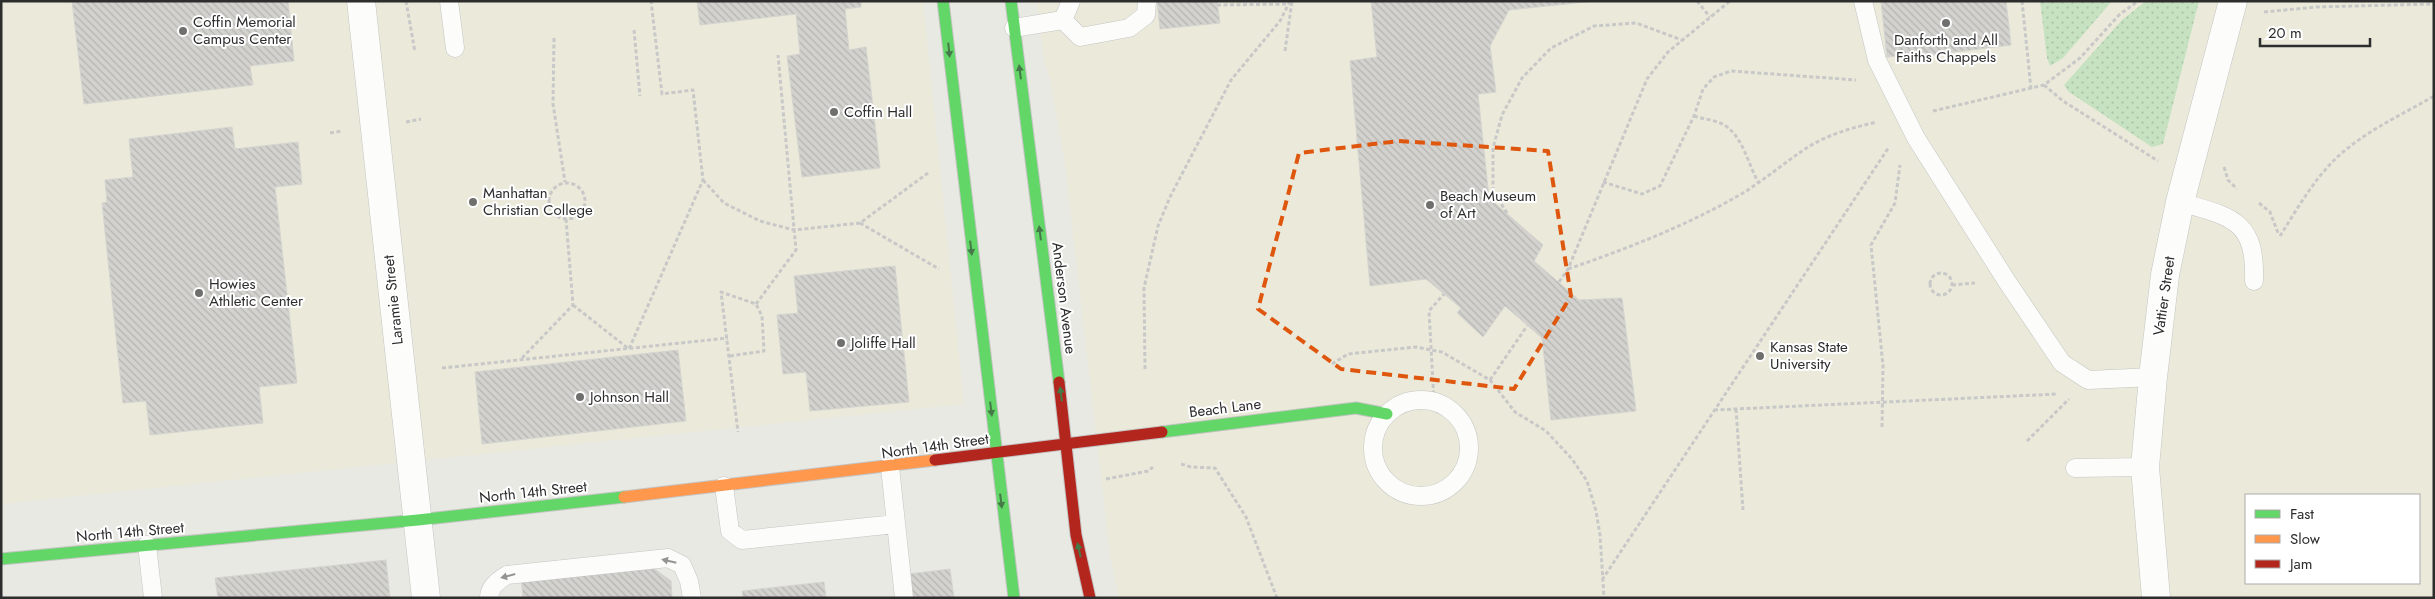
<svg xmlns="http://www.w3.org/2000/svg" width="2435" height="599" font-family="Jost,sans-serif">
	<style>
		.education { fill: #ebeada; fill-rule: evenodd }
		.grass { fill: url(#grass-dots) }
		.building { fill: url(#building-back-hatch); stroke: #d4d4d0 }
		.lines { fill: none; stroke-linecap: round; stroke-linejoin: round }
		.lane-casing { stroke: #c4c4c3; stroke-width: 19 }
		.street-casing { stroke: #c4c4c3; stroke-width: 29 }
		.fast-casing { stroke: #c4c4c3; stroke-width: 13 }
		.slow-casing { stroke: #c4c4c3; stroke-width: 13 }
		.jam-casing { stroke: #c4c4c3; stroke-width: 13 }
		.path { stroke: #c8c8c8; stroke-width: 3; stroke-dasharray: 4 2.5; stroke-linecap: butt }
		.lane { stroke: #fcfcfb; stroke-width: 18 }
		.street { stroke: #fcfcfb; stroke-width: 28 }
		.fast { stroke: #63d668; stroke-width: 11 }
		.slow { stroke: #ff974d; stroke-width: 11 }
		.jam { stroke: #b3261e; stroke-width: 11 }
		.oneway { fill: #457948 }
		.oneway2 { fill: #949494 }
		.marked { fill: none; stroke: #df570e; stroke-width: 4; stroke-dasharray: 10 6; stroke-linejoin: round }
		.poi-dot { fill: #6f6f6d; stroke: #fff; stroke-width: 2 }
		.labels { text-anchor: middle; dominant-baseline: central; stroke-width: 4; stroke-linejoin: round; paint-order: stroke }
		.poi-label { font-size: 15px; fill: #2d2d2d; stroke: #fff; text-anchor: start }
		.street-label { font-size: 15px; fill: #2d2d2d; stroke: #fff }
	</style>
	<defs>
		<pattern id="grass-dots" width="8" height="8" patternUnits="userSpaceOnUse" patternTransform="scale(1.25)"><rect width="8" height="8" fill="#c6e2c1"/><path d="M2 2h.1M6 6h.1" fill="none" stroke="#aac2a6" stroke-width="1.8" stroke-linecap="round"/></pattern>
		<pattern id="building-back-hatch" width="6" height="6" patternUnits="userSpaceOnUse" patternTransform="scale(1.25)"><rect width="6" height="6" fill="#d3d2ce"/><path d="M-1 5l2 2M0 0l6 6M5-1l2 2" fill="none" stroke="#b5b5b1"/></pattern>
	</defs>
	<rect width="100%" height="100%" fill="#e9e9e4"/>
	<path class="education" d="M1 1H923L964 404 1 504Z
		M1037 1H2434V598H1119L1110 555 1065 164 1050 78 1044 61ZM2246 495H2419V583H2246Z"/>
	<path class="grass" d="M2040 1H2112L2063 58 2050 66 2047 58Z
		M2146 1H2199L2163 144 2152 147 2069 92 2064 85 2122 20Z"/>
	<path class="building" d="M72 1H288L294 61 250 66 253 85 84 104Z
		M697 1H861V7L845 9 849 50 866 47 880 168 802 177 787 56 800 54 796 14 700 25Z
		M1157 1H1217L1220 23 1160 29Z
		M1371 1H1595L1509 10 1490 46 1496 92 1478 94 1489 198 1543 245 1534 261 1579 300 1622 298 1636 411 1551 420 1542 338 1505 306 1483 337 1457 313 1461 308 1426 279 1370 286 1350 61 1377 57Z
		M1881 1H2006L2011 45 1907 58 1906 55 1887 57Z
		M232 127 235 149 298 142 302 184 275 187 297 383 259 387 263 423 150 435 146 401 123 403 102 203 107 202 105 180 133 177 129 139Z
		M895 266 909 402 810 411 806 372 783 374 777 315 798 313 794 276Z
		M678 350 686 421 482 444 475 372Z
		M386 560 390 598H218L215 578Z
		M648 564 671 581 672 598H523L521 578Z
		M950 569 954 598H912L909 574Z
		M824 582 826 598H743L742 591Z"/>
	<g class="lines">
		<defs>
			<path id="lane" d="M449 1 455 48
				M1863 1 1877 60 1916 138 2006 280 2062 363 2088 380 2153 377
				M1063 20 1071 1
				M1014 28 1063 20 1080 37 1129 28 1146 15 1147 1
				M2180 202C2232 217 2256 220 2254 281
				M1373 448a48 48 0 1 1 96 0a48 48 0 1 1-96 0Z
				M890 467 904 598
				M2075 468 2145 467
				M724 486 730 531 742 540 896 524
				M147 545 153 598
				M489 598C489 587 498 580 507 575L668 558 682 565 689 581 692 598"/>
			<path id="street" d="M361 1 426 598
				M2156 598 2145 467 2153 377 2165 275 2180 202 2233 1"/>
			<path id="fast" d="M943 1 1014 598
				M1011 1 1059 382
				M1162 432 1356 408 1387 414
				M1 559 418 520 624 497"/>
			<path id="slow" d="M624 497 935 460"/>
			<path id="jam" d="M1059 382 1076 535 1090 598
				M935 460 1162 432"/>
		</defs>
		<use href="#lane" class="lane-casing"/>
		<use href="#street" class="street-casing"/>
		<use href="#fast" class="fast-casing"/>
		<use href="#slow" class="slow-casing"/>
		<use href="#jam" class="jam-casing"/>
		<path class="path" d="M406 1 415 52
			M1697 1 1710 17
			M2022 1 2031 89
			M1217 5 1289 4
			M2264 12 2316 7 2434 4
			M634 30 640 96
			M554 38 553 104 565 182
			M1285 51 1292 1
			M2044 85 2063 101 2158 161
			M1933 111 2044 85 2080 58 2119 15 2138 1
			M1694 116C1703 119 1716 120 1724 125 1743 136 1748 164 1758 182
			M406 122 421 119
			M330 133 342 131
			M2224 167 2228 180 2237 189
			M703 180 724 203 760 221 794 230 860 223 928 173
			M1603 182 1642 194 1660 186 1694 116 1703 89 1714 77 1731 71 1856 80
			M549 201a18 18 0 1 1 36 0a18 18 0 1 1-36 0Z
			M2259 203 2270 212 2278 233
			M1507 213 1493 191V148L1502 115 1522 78 1551 48 1594 26 1636 23 1682 40
			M860 223 939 269
			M2280 236C2299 206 2319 170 2348 148 2374 127 2405 113 2434 96
			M1568 269C1629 248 1688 225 1743 193 1764 180 1783 164 1802 151 1825 135 1851 128 1877 122
			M1930 284a11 11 0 1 1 22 0a11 11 0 1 1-22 0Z
			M1559 282 1568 269 1647 79 1668 52 1730 1
			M1952 285 1975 283
			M756 304 796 250 778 55
			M573 305 629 349 703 180 693 90 662 94 651 1
			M730 356 764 351 762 316 756 304 721 292 738 432
			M522 358 573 305 566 219
			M1332 364 1348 354 1416 347 1442 352 1490 380 1515 412 1546 431 1572 459 1587 481 1596 511 1600 535 1604 598
			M442 368 728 338
			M1145 369 1144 288 1158 226 1170 197 1231 80 1280 21 1290 1
			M1490 380 1527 326
			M1434 401 1429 311 1444 294
			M1736 409 1743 510
			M1714 410 2058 394
			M1882 427 1883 366 1871 245 1895 203 1900 165
			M2027 441 2069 399
			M1181 464 1191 467 1215 468 1246 517 1277 598
			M1106 479 1148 471 1153 467
			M1602 580 1889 147"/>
		<use href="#lane" class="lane"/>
		<use href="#street" class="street"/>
		<use href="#fast" class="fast"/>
		<use href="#slow" class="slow"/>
		<use href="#jam" class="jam"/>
	</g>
	<defs><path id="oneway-solid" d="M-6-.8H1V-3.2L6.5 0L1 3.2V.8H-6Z" transform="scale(1.25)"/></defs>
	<g class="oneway">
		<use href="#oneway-solid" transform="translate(949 50) rotate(84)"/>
		<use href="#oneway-solid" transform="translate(1020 72) rotate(-97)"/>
		<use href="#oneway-solid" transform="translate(1040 233) rotate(-97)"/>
		<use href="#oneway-solid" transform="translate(971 248) rotate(83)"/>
		<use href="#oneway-solid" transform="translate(1061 394) rotate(-97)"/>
		<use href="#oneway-solid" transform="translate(991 409) rotate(83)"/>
		<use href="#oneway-solid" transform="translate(1001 501) rotate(83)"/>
		<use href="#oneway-solid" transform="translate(1079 550) rotate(-103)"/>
	</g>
	<g class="oneway2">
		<use href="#oneway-solid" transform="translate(669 561) rotate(-167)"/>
		<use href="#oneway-solid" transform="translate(508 576) rotate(165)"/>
	</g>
	<path class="marked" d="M1399 141 1548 151 1571 296 1514 389 1341 369 1258 309 1299 153Z"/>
	<g class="poi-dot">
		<circle cx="1946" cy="23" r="5"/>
		<circle cx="183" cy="31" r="5"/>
		<circle cx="834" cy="112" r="5"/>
		<circle cx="473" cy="202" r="5"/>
		<circle cx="1430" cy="205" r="5"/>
		<circle cx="199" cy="293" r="5"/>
		<circle cx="841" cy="343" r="5"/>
		<circle cx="1760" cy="356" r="5"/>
		<circle cx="580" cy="397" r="5"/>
	</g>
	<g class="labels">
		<g class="poi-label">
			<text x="193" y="22">Coffin Memorial<tspan x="193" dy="17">Campus Center</tspan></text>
			<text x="1946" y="40" text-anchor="middle">Danforth and All<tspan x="1946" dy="17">Faiths Chappels</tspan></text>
			<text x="844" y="112">Coffin Hall</text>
			<text x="483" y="193">Manhattan<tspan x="483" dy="17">Christian College</tspan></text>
			<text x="1440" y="196">Beach Museum<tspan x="1440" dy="17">of Art</tspan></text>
			<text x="209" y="284">Howies<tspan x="209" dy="17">Athletic Center</tspan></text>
			<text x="851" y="343">Joliffe Hall</text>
			<text x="1770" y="347">Kansas State<tspan x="1770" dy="17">University</tspan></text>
			<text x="590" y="397">Johnson Hall</text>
		</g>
		<g class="street-label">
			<text transform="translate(2164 296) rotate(-82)">Vattier Street</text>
			<text transform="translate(1064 298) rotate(83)">Anderson Avenue</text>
			<text transform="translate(393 300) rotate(-96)">Laramie Street</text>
			<text transform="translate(1225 408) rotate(-7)">Beach Lane</text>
			<text transform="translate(935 446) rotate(-8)">North 14th Street</text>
			<text transform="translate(533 492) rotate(-6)">North 14th Street</text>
			<text transform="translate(130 532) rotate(-5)">North 14th Street</text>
		</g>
	</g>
	<rect width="2435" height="599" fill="none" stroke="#2d2d2d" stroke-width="5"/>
	<rect x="2245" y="494" width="175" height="90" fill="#ffffff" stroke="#ababab"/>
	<rect x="2255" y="510" width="25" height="8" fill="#63d668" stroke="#ababab"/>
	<text x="2290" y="519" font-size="15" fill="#2d2d2d">Fast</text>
	<rect x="2255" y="535" width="25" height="8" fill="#ff974d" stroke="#ababab"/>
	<text x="2290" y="544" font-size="15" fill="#2d2d2d">Slow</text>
	<rect x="2255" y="560" width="25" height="8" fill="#b3261e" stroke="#ababab"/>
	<text x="2290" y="569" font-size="15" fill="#2d2d2d">Jam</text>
	<path d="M2260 38v8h110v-8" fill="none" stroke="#2d2d2d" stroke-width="2.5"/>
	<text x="2268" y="38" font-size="15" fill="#2d2d2d" stroke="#ffffff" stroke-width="4" paint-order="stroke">20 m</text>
</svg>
